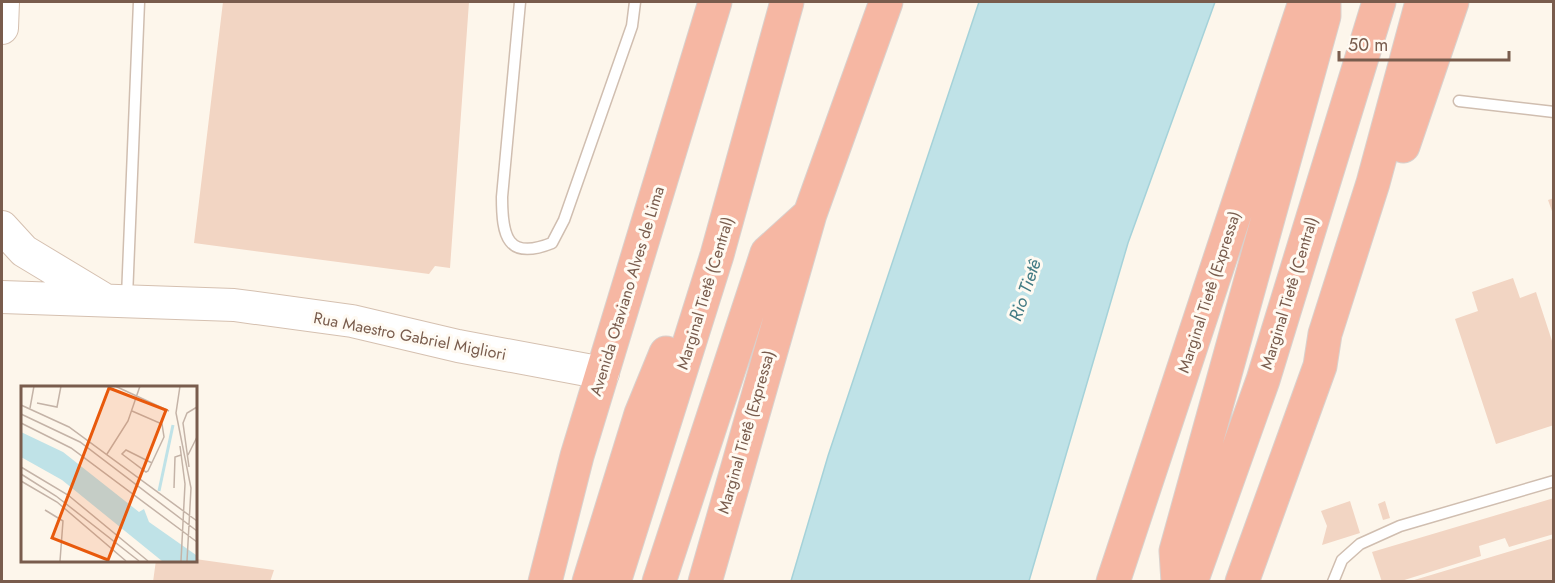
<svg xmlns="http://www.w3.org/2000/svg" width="1555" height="583" font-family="Jost,sans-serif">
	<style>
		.water { fill: #bfe2e7; stroke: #a5d2d9; stroke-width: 1.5 }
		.building { fill: #f2d5c3 }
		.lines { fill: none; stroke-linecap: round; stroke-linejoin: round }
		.lane-casing { stroke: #d0beb0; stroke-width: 13 }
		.secondary-casing { stroke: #d5c0b0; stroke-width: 34 }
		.highway-casing { stroke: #d9d1cd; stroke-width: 35 }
		.lane { stroke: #fff; stroke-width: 10 }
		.secondary { stroke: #fff; stroke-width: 32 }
		.highway { stroke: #f6b7a3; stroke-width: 33 }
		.labels { text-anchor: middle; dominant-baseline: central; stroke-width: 6; stroke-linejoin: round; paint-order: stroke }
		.street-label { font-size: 16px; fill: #795c4d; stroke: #fffaf2 }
		.water-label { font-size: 18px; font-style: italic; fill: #437b84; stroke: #fffaf2 }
		.inset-river { fill: none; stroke: #bfe2e7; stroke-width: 3 }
		.inset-road { fill: none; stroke: #c4b3a7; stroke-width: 1.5 }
		.view { fill: #e8590c; fill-opacity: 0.15; stroke: #e8590c; stroke-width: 3 }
		.inset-edge { fill: none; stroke: #795c4d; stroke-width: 3 }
	</style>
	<rect width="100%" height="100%" fill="#fdf6eb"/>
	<path class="water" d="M979 2H1215L1128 243 1029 581H791L828 456Z"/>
	<path class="building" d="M223 2H469L450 268 435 266 429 274 194 243Z
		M1554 198V214H1553L1548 200Z
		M1513 278 1520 298 1536 292 1554 347V425L1496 444 1455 319 1478 311 1472 292Z
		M1554 498V534L1509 547 1505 538 1479 546 1481 556 1398 582H1382L1372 552Z
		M1350 501 1360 533 1322 545 1327 526 1321 511Z
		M1385 501 1390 518 1383 520 1378 504Z
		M1554 538V582H1411V581Z
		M195 559 274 570 270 582H153L156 560Z"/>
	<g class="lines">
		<defs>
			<path id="lane" d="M520 2 502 197C502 236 507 261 552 243L564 220 632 26 635 2
				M1459 101 1554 112
				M127 297 139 2
				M1333 582 1342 560 1360 544 1400 526 1554 481"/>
			<path id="secondary" d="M2 28 3 2
				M2 227 24 251 102 298
				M2 297 234 305 352 321 458 346 603 373"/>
			<path id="highway" d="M1403 146 1452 2
				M545 582 577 456 715 2
				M589 582 641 414 666 353
				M614 582 717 255 787 2
				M659 582 767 253 809 215
				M705 582 810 214 886 2
				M1113 582 1305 2
				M1178 582 1176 551 1324 16V2
				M1191 582 1263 380 1379 2
				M1242 582 1320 366 1325 334 1373 183 1422 2"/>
		</defs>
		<use href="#lane" class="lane-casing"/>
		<use href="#secondary" class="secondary-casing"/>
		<use href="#highway" class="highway-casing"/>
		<use href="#lane" class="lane"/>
		<use href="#secondary" class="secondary"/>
		<use href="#highway" class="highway"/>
	</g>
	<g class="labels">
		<g class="street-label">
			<text transform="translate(627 291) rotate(-73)">Avenida Otaviano Alves de Lima</text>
			<text transform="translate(1209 292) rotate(-72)">Marginal Tietê (Expressa)</text>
			<text transform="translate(705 293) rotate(-73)">Marginal Tietê (Central)</text>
			<text transform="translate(1289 293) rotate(-73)">Marginal Tietê (Central)</text>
			<text transform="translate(410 336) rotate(11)">Rua Maestro Gabriel Migliori</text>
			<text transform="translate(746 432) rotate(-74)">Marginal Tietê (Expressa)</text>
		</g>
		<g class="water-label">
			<text transform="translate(1025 290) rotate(-71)">Rio Tietê</text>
		</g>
	</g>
	<g transform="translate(21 386)">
		<rect width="176" height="176" fill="#fdf6eb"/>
		<path d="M0 46 42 66 118 126 123 123 128 136 175 169V175H141L41 94 0 71Z" fill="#bfe2e7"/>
		<path class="inset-river" d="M138 105 152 39"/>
		<path class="inset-road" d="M94 0 148 25M159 0 155 27 170 102 166 175M16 17 36 21 40 0M0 19 48 41 176 135M9 22 13 0M111 25 141 38 143 51 127 85 125 86 101 68 105 64 131 77M0 28 59 56 176 145M0 37 50 62 176 156M159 60 164 98 160 175M86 68 107 35 119 0M167 69 176 51M0 81 47 109 127 175M168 81 162 37 166 27 176 21M0 88 35 110 118 175M0 95 36 116 105 175M153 102 154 71 160 69M24 124 42 135 39 175"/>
		<path class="view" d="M88 2 145 24 87 174 31 152Z"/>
		<rect width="176" height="176" class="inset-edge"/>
	</g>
	<rect width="1555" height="583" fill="none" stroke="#795c4d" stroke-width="6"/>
	<path d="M1339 51v9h170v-9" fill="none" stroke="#795c4d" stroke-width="3"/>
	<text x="1348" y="51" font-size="18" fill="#795c4d" stroke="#fffaf2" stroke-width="4.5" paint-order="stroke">50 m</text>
</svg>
